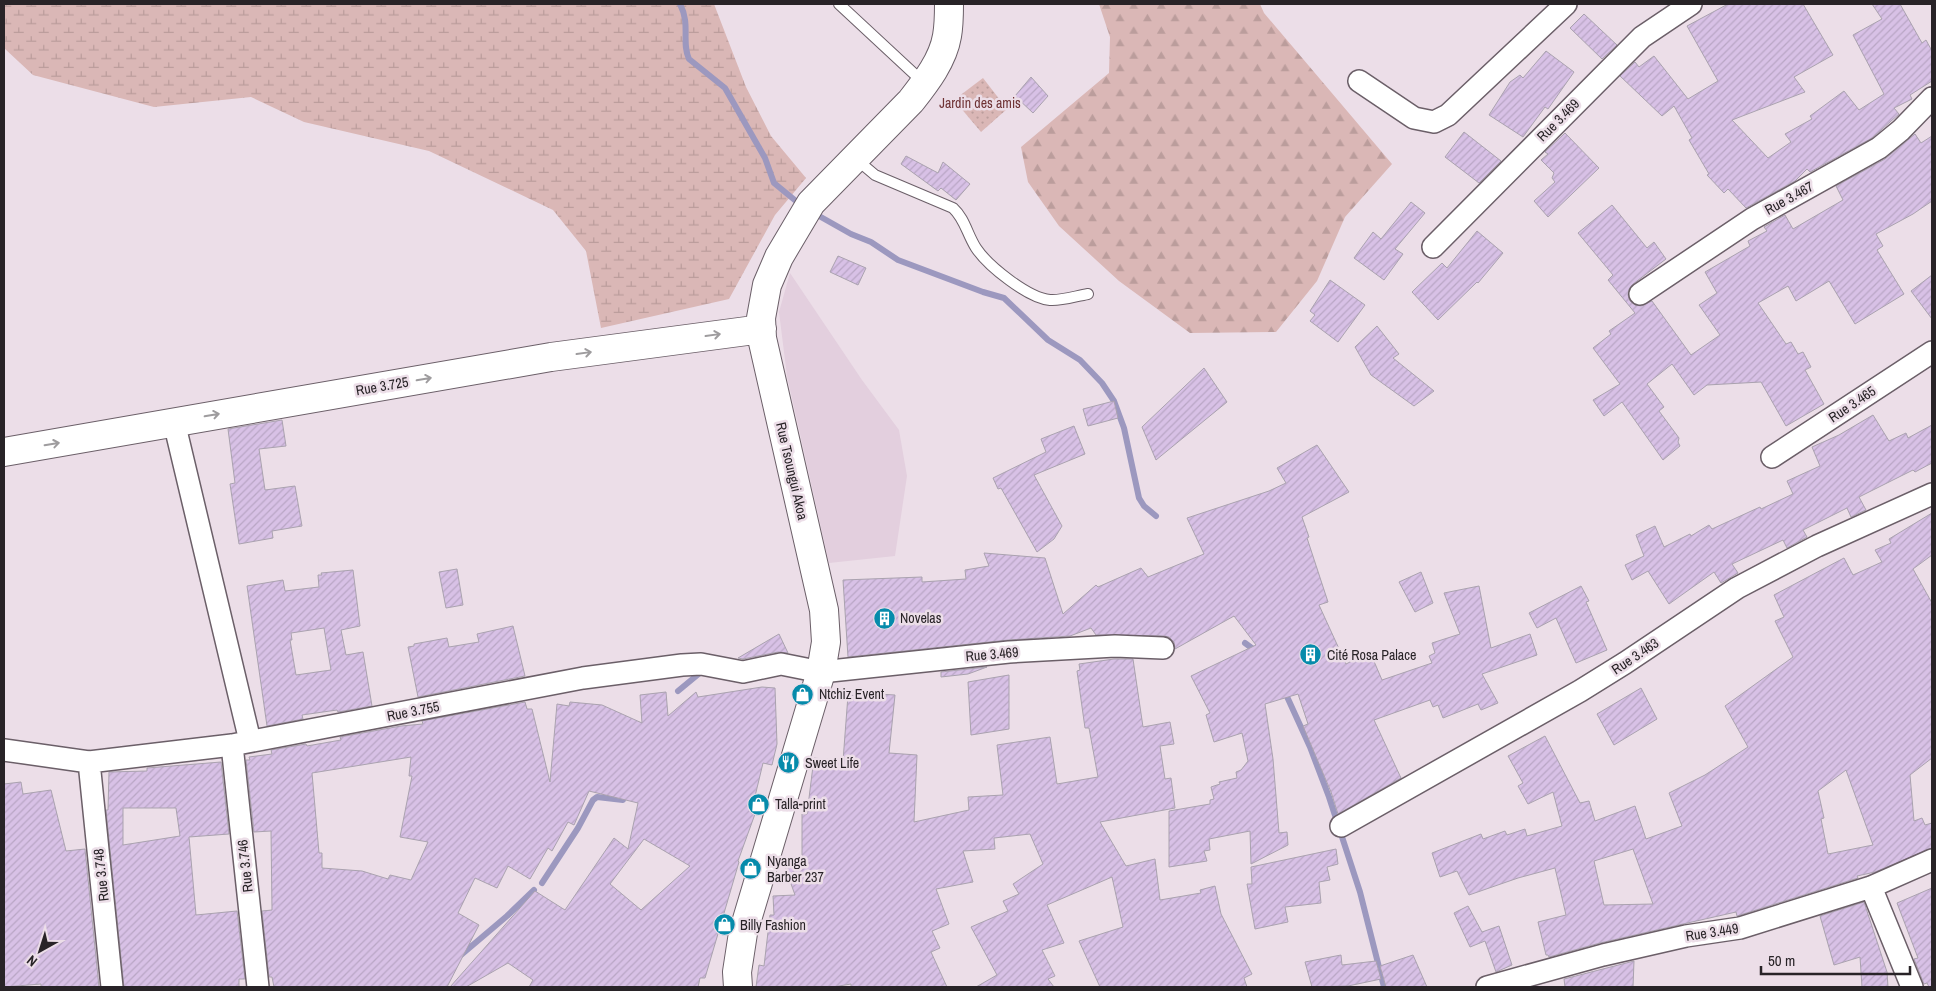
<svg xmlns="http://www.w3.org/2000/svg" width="1936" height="991" font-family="'Archivo Narrow',sans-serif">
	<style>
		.built { fill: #e3cfde }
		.grass { fill: url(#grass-dots) }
		.forest { fill: url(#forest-firs) }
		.wetland { fill: url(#wetland-marsh) }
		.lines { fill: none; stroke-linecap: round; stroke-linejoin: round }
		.stream { stroke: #9c98bf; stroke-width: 6 }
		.building { fill: url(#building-hatch); stroke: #aaa2af; fill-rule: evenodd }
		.lane-casing { stroke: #6b5f68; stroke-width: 12 }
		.street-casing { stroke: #6b5f68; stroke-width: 24 }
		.secondary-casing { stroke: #6b5f68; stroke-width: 30 }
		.lane { stroke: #fff; stroke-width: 10 }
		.street { stroke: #fff; stroke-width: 21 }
		.secondary { stroke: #fff; stroke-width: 28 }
		.oneway { stroke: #9e9c9e }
		.labels { text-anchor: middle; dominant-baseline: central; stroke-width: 5; stroke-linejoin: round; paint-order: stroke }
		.park-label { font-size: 14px; fill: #6e3234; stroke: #ecdee8 }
		.street-label { font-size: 14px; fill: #282327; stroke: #ecdee8 }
		.poi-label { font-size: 14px; fill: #282327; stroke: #ecdee8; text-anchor: start }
	</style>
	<defs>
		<pattern id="grass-dots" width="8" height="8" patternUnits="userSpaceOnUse" patternTransform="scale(1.25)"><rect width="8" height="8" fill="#dab7b6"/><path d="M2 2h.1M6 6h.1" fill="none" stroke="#bb9d9c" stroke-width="1.8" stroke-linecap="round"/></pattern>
		<pattern id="forest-firs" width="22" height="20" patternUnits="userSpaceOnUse" patternTransform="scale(1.25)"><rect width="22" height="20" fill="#dab7b6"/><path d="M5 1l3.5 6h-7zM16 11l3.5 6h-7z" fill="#bb9d9c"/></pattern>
		<pattern id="wetland-marsh" width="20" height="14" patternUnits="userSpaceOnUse" patternTransform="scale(1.25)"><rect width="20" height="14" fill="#dab7b6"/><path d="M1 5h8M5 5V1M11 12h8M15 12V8" fill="none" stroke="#bb9d9c"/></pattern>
		<pattern id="building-hatch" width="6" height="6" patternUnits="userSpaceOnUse" patternTransform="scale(1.25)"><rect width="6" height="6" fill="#d8c1e6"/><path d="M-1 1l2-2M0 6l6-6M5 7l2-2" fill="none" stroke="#b9a6c5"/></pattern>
	</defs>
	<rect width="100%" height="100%" fill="#ecdee8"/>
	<path class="built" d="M790 273 862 380 899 430 907 476 895 556 829 563 787 376 779 312Z"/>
	<path class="grass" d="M983 78 1007 109 981 132 954 100Z"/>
	<path class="forest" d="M1099 4H1260L1264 13 1392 164 1345 217 1317 281 1276 332 1190 333 1119 281 1059 226 1028 182 1021 147 1109 73 1110 37Z"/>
	<path class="wetland" d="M4 4H714L746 87 771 136 806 178 775 215 729 299 601 328 586 251 553 210 429 151 304 122 251 97 154 107 33 75 4 48Z"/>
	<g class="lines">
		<path class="stream" d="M680 4C691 25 681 42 689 59L725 88 765 158 774 183 802 206
			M812 212 851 234 871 242 898 260 983 292 1004 298 1048 340 1080 360 1102 383 1114 401 1124 428 1139 498 1144 506 1156 516
			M1245 643 1257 652
			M1284 690 1310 747 1329 797 1360 892 1384 987
			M678 691 701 672
			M542 883 578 828 593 800 597 797 623 800
			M461 955 507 916 534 890"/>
	</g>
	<path class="building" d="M1728 4H1803L1833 55 1794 77 1805 92 1732 120 1768 158 1791 142 1785 134 1812 119 1810 116 1844 91 1859 110 1884 94 1853 35 1882 19 1872 4H1900L1922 43 1926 40 1932 51V81L1910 95 1912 99 1894 108 1899 114 1872 138 1810 172 1807 169 1795 181 1746 208 1728 189 1724 193 1707 175 1709 174 1689 140 1692 138 1674 106 1662 116 1620 76 1635 62 1639 67 1654 56 1688 99 1718 81 1687 26Z
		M1584 14 1617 45 1602 59 1570 28Z
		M1546 51 1574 72 1548 109 1545 107 1523 137 1489 115 1510 82 1520 75 1523 78Z
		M1031 77 1048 96 1033 113 1015 96Z
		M1464 132 1501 161 1479 183 1445 157Z
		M1565 133 1599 168 1548 217 1534 201 1555 182 1552 178 1554 173 1541 160 1548 154 1545 152Z
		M1915 134 1921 143 1932 136V201L1913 214 1876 234 1883 246 1877 250 1904 294 1855 324 1829 281 1796 301 1788 286 1758 303 1786 344 1791 342 1798 354 1803 352 1811 367 1805 370 1824 404 1786 426 1761 382 1707 385 1694 395 1672 364 1647 384 1664 407 1659 411 1679 438 1678 442 1680 446 1663 460 1622 402 1604 416 1593 400 1620 384 1593 348 1611 334 1609 331 1635 313 1608 280 1613 275 1578 233 1612 205 1647 248 1654 242 1666 259 1633 284 1629 289 1628 295 1630 301 1635 305 1641 306 1652 301 1691 355 1720 335 1699 305 1717 293 1705 272 1750 246 1748 241 1767 231 1764 227 1785 215 1793 229 1843 200 1836 186 1885 159Z
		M906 156 938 173 943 162 970 184 956 200 941 188 938 191 901 164Z
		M1411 202 1425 213 1395 249 1403 254 1384 280 1354 258 1373 232 1381 239Z
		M1477 231 1503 253 1478 283 1477 282 1438 320 1412 292 1442 263 1447 268Z
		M838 256 866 268 858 285 830 272Z
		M1932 275V319L1911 291Z
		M1330 280 1365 305 1338 342 1310 321 1315 315 1310 311Z
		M1377 326 1399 354 1393 358 1434 391 1414 406 1371 375 1355 347Z
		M1204 368 1227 402 1156 460 1142 427Z
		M1114 401 1118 418 1088 426 1083 409Z
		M1873 415 1889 441 1906 433 1908 438 1932 425V463L1915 472 1913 470 1859 497 1866 510 1851 517 1847 508 1803 530 1807 537 1787 548 1783 540 1732 564 1738 573 1721 583 1714 572 1669 604 1648 571 1632 580 1625 565 1644 556 1636 535 1655 526 1664 547 1690 534 1691 536 1709 525 1712 529 1760 507 1761 509 1793 494 1787 481 1820 466 1812 447 1839 435Z
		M282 420 286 446 259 449 265 490 295 486 302 526 272 531 273 538 239 544 230 484 235 483 228 429Z
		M1074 426 1085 454 1034 475 1062 526 1054 539 1037 552 1001 488 998 489 993 478 1046 452 1041 439Z
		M1317 445 1349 492 1302 517 1309 537 1307 538 1328 602 1319 605 1346 664 1370 652 1382 680 1432 663 1429 656 1435 653 1432 643 1460 634 1444 593 1479 586 1491 648 1530 634 1537 655 1482 674 1498 703 1481 710 1478 704 1443 718 1438 705 1433 707 1430 700 1374 720 1401 778 1338 814 1331 792 1303 726 1308 724 1298 694 1265 704 1273 759 1279 833 1287 832 1288 845 1251 864 1250 831 1209 839 1210 850 1204 851 1207 861 1169 867V811L1210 804V800L1214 799 1211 787 1220 784 1219 782 1237 778 1236 772 1241 770 1248 761 1242 733 1214 742 1206 715 1210 713 1191 676 1256 645 1234 616 1175 649 1174 642 1169 637 1164 636 1096 635 1091 628 1070 636 1008 640 848 657 843 580 922 577V582L966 579 965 570 989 566 984 553 1045 558 1063 614 1096 585 1098 587 1141 568 1148 577 1204 554 1187 518 1269 491 1286 483 1277 468Z
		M1932 513V555L1913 569 1932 603V758L1910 775 1914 821 1922 818 1925 825 1932 823V848L1875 872 1857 876 1858 878 1737 916 1736 912 1683 924 1600 943 1549 957 1548 955H1546L1538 922 1566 915 1555 868 1518 878 1469 895 1457 871 1440 877 1432 853 1481 834 1483 839 1505 831 1507 835 1525 829 1527 836 1562 826 1553 792 1528 804 1518 786 1523 783 1508 756 1545 736 1580 803 1589 801 1595 821 1635 806 1646 839 1682 826 1669 793 1705 775 1748 747 1725 706 1793 657 1775 621 1784 617 1774 595 1844 558 1853 575 1882 562 1875 550 1891 543 1889 539ZM1846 770 1873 845 1828 854 1821 819 1824 818 1818 791ZM1633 849 1653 904 1604 905 1594 861Z
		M457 569 463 605 446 608 439 572Z
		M353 570 360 626 341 630 346 655 363 652 372 706 338 712 337 710 302 715 303 719 267 726 247 586 283 580 285 591 319 587 318 575H322L321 573ZM324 628 331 670 296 675 290 640H292L291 633Z
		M1421 572 1433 603 1415 612 1399 582Z
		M1581 586 1589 601 1586 602 1607 650 1576 663 1556 618 1537 628 1529 613Z
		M513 626 525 676 418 697 408 647 414 646V644L447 638 449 647 479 642 477 634Z
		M779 634 788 653 778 652 743 659 738 658Z
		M1114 659H1133L1143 727 1170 722 1174 744 1160 746 1165 779 1171 778 1175 808 1100 822 1126 866 1155 859 1160 900 1201 893 1200 890 1215 886 1221 914 1252 974 1244 978 1247 987H1100L1079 941 1123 927 1112 877 1047 905 1064 943 1042 950 1055 976 1048 979 1054 987H976L997 975 971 927 1008 911 1003 901 1019 894 1013 884 1043 864 1030 834 994 838 995 849 963 851 973 882 936 889 949 924 932 931 940 948 931 952 947 987H851V984L833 987H756L759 965 764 966 770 915H774L773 896 795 895 785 867 802 859V814H807L814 758 843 761 848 695 878 697V694L895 695 889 753 917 755 914 822 969 810 968 797 1003 795 997 745 1050 737 1057 784 1098 777 1089 728H1085L1077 671 1080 670 1079 664Z
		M987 667 968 674 941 677V672Z
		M1009 675V729L971 735 968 682Z
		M762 687 775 688 777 744 772 765 763 763 751 813 755 814 738 861 739 862 705 978H700L698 987H529L533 980 508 963 466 987H450L535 891 565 910 614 838 628 849 638 803 589 791 574 825 568 822 552 851 548 848 530 879 508 866 497 888 475 878 458 913 479 925 447 987H274L272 977H269L262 911 272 910 271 831 254 832 246 760H250L249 757 272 754 271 750 306 744 307 746 341 740 340 737 401 726 423 724 422 721 525 702 527 709H532L550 782 557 704 569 706 570 702 602 705 642 723 640 695 666 692 668 716 696 692 698 697ZM411 757 409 776H412L400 837 428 842 411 880 390 875 388 879 362 871 322 868V853H319L312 773ZM644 839 690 866 641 910 610 884Z
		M1641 688 1657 719 1614 745 1597 714Z
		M221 762 229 834 189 837 196 915 237 911 245 979H239V987H124L106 810H108L109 772 147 771V768ZM123 808H176L180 836 123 845Z
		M21 782 23 794 51 790 66 851 85 849 99 987H41V984L4 987V784Z
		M1336 849 1338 864 1327 867 1330 880 1319 882 1321 903 1285 907 1288 922 1255 929 1247 884H1252L1251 867Z
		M1932 888V987H1929L1927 983 1924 984 1914 959 1918 958 1897 903Z
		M1864 902 1887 972 1888 987H1862L1860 957 1834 965 1820 916Z
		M1468 906 1482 932 1499 926 1512 965 1496 972 1485 941 1470 947 1454 913Z
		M1341 955 1342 965 1376 961 1381 979 1348 986 1312 987 1305 962Z
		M1413 955 1427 987H1386L1380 966Z
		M1634 961 1633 987H1565L1564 979Z"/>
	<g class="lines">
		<defs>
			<path id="lane" d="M839 4 924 83
				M856 159 875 175 953 208C965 219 967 234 976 248 988 266 1028 298 1050 300 1061 301 1076 296 1088 294"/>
			<path id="street" d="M1359 81 1414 118 1434 122 1448 115 1566 4
				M1433 247 1642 37 1691 4
				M1640 294 1752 219 1879 148 1901 130 1932 98
				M174 422 250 741
				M1772 457 1932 352
				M232 745 258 987
				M4 750 89 762 232 745 583 678 682 665 701 664 743 672 781 664 821 672 1009 652 1115 646 1163 648
				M89 762 112 987
				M1341 826 1580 691 1625 663 1737 588 1817 546 1932 494
				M1871 887 1912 987
				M1487 987 1603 955 1686 936 1740 928 1871 887 1932 860"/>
			<path id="secondary" d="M4 452 551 357 762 329
				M738 987 737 972 743 933 821 672 826 642 824 610 762 338 761 318 767 285 779 257 811 203 911 101C926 82 943 60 947 36 949 25 949 14 949 4"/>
		</defs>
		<use href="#lane" class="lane-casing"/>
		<use href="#street" class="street-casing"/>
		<use href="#secondary" class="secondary-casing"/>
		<use href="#lane" class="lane"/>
		<use href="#street" class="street"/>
		<use href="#secondary" class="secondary"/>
	</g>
	<defs><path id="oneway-shaft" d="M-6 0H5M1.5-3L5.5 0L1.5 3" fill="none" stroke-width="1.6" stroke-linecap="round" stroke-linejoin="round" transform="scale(1.25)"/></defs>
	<g class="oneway">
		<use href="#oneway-shaft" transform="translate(713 335) rotate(-8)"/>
		<use href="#oneway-shaft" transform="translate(584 353) rotate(-8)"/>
		<use href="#oneway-shaft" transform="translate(424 379) rotate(-10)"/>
		<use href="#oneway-shaft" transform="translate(212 415) rotate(-10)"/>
		<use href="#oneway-shaft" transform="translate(52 444) rotate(-9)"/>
	</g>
	<defs>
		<symbol id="building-disc" viewBox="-11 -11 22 22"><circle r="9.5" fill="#068bab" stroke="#ecdee8"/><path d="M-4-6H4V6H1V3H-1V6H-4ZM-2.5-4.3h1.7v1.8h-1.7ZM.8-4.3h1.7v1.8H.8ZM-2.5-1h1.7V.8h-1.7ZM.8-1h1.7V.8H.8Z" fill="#fff"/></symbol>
		<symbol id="shop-disc" viewBox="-11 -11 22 22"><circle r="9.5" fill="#068bab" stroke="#ecdee8"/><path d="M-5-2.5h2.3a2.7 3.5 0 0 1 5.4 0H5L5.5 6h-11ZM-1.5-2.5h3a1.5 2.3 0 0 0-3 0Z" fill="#fff"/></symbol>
		<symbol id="restaurant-disc" viewBox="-11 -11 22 22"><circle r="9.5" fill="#068bab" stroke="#ecdee8"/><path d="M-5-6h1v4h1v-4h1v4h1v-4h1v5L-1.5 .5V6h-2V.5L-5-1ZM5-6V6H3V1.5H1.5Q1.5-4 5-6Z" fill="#fff"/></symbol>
	</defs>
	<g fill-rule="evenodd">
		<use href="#building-disc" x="872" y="606" width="25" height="25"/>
		<use href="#building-disc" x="1298" y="642" width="25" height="25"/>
		<use href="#shop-disc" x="790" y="682" width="25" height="25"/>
		<use href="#restaurant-disc" x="776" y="750" width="25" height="25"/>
		<use href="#shop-disc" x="746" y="792" width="25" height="25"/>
		<use href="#shop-disc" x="738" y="856" width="25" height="25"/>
		<use href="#shop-disc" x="712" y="912" width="25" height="25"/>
	</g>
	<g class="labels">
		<g class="park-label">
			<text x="980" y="103">Jardin des amis</text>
		</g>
		<g class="street-label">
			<text transform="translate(1558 120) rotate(-45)">Rue 3.469</text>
			<text transform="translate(1789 198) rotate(-29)">Rue 3.467</text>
			<text transform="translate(382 386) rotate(-10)">Rue 3.725</text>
			<text transform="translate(1852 404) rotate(-34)">Rue 3.465</text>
			<text transform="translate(792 471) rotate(77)">Rue Tsoungui Akoa</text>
			<text transform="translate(992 654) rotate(-5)">Rue 3.469</text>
			<text transform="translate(1635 656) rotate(-34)">Rue 3.463</text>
			<text transform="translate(413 711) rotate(-11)">Rue 3.755</text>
			<text transform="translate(245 866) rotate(-96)">Rue 3.746</text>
			<text transform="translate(101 875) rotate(-96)">Rue 3.748</text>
			<text transform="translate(1712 932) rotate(-9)">Rue 3.449</text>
		</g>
		<g class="poi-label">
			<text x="900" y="618">Novelas</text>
			<text x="1327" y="655">Cité Rosa Palace</text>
			<text x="819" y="694">Ntchiz Event</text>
			<text x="805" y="763">Sweet Life</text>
			<text x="775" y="804">Talla-print</text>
			<text x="767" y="861">Nyanga<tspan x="767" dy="16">Barber 237</tspan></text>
			<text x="740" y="925">Billy Fashion</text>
		</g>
	</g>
	<rect width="1936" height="991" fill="none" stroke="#282327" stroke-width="10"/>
	<g transform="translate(40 951) rotate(219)" stroke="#ecdee8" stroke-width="4" paint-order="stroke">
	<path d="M0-4L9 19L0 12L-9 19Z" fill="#282327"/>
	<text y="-8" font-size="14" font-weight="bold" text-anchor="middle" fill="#282327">N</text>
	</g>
	<path d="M1761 966v8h149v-8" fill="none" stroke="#282327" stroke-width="2.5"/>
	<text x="1768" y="966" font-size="15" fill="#282327" stroke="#ecdee8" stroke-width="4" paint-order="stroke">50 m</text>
</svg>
